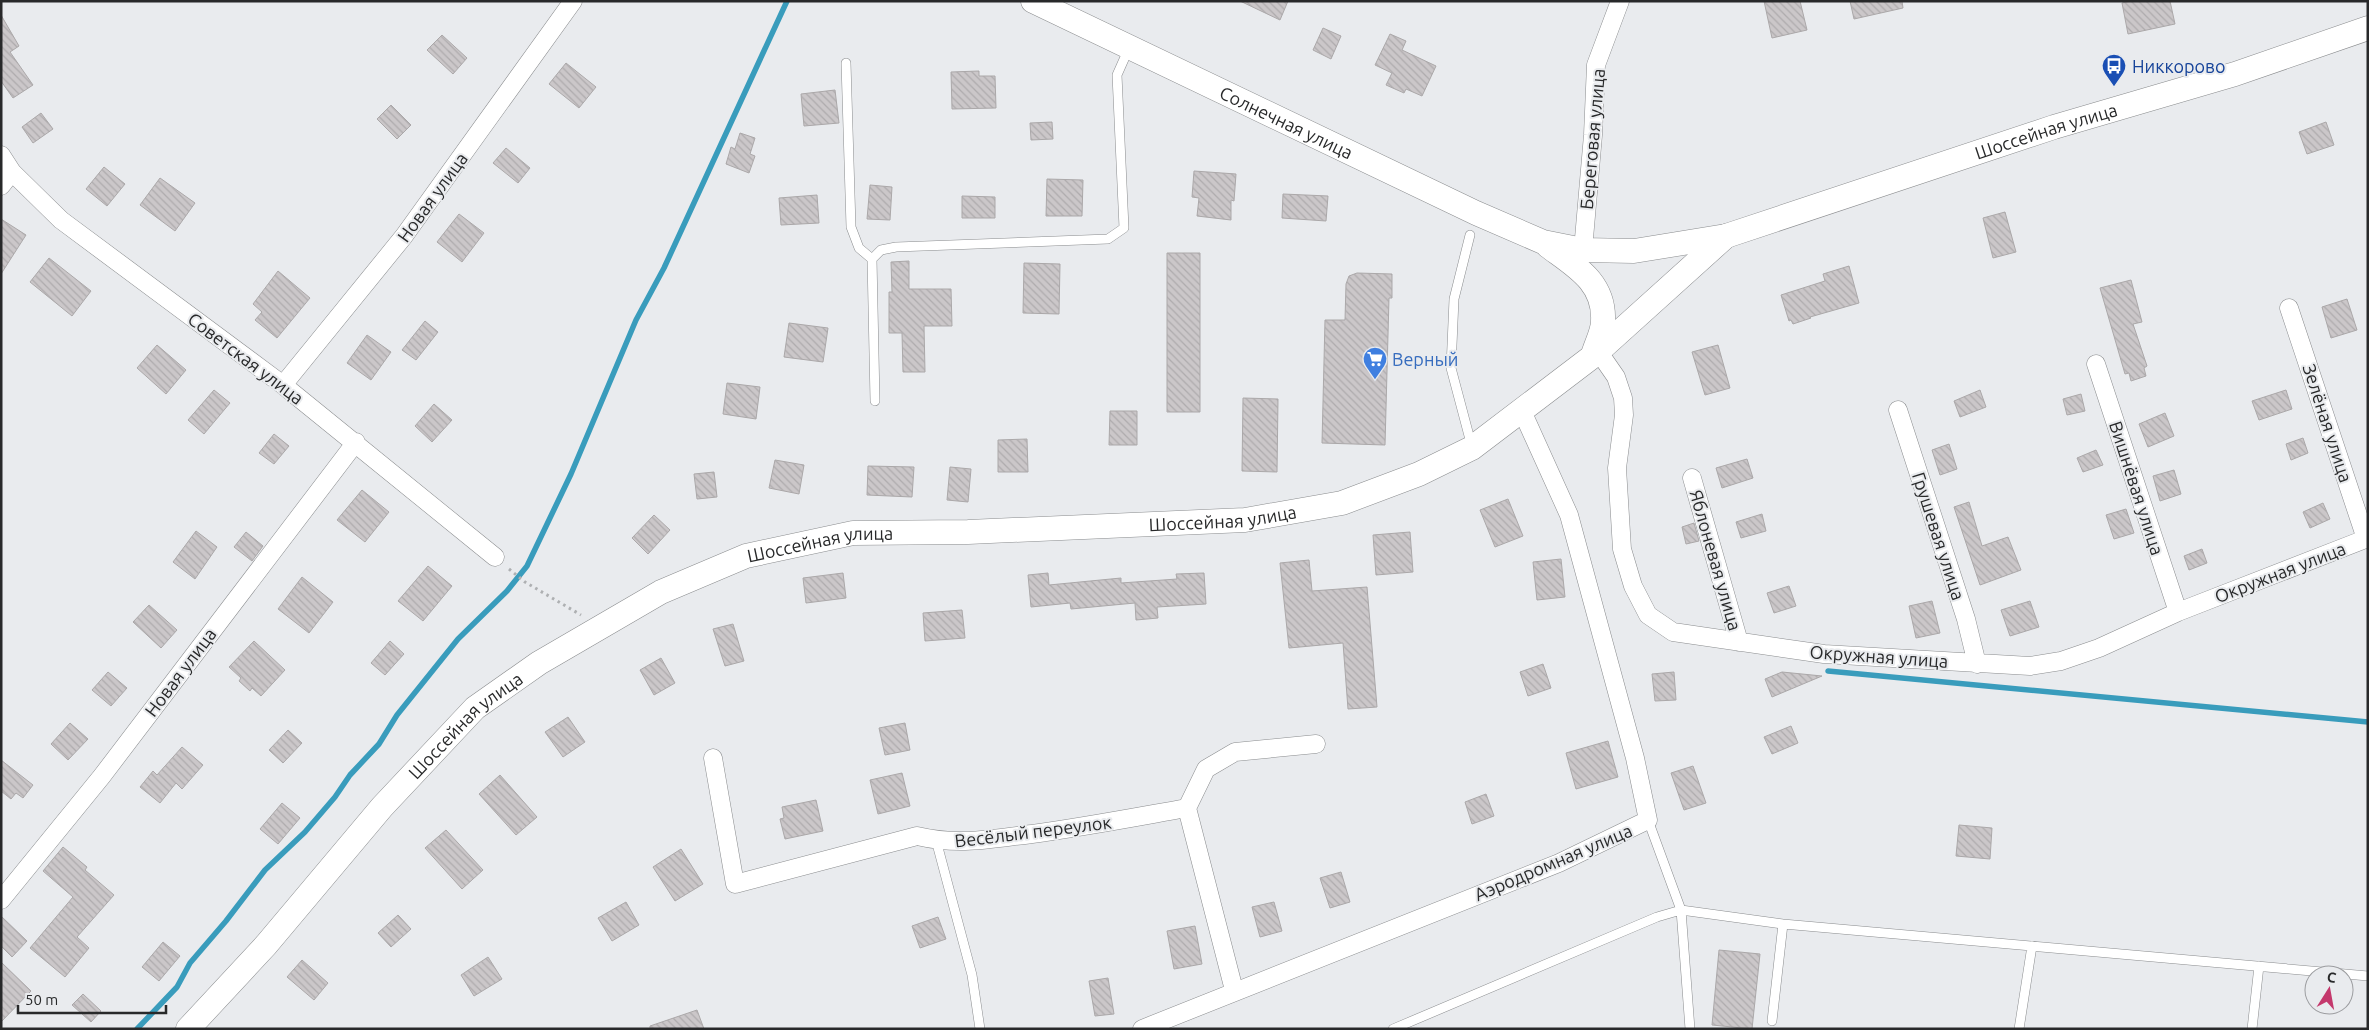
<svg xmlns="http://www.w3.org/2000/svg" width="2369" height="1030" font-family="Ubuntu,sans-serif">
	<style>
		.lines { fill: none; stroke-linecap: round; stroke-linejoin: round }
		.stream { stroke: #399cbc; stroke-width: 5.5 }
		.building { fill: url(#building-back-hatch); stroke: #aba8a9 }
		.lane-casing { stroke: #8a8c8e; stroke-width: 10 }
		.street-casing { stroke: #8a8c8e; stroke-width: 19 }
		.secondary-casing { stroke: #8a8c8e; stroke-width: 25 }
		.path { stroke: #aeb0b2; stroke-width: 3; stroke-dasharray: 2.5 4; stroke-linecap: butt }
		.lane { stroke: #fff; stroke-width: 9 }
		.street { stroke: #fff; stroke-width: 18 }
		.secondary { stroke: #fff; stroke-width: 24 }
		.labels { text-anchor: middle; dominant-baseline: central; stroke-width: 4; stroke-linejoin: round; paint-order: stroke }
		.transit-label { font-size: 18px; fill: #164399; stroke: #e9ebee; text-anchor: start }
		.street-label { font-size: 18px; fill: #28292a; stroke: #e9ebee }
		.shop-label { font-size: 18px; fill: #366cbe; stroke: #e9ebee; text-anchor: start }
	</style>
	<defs>
		<pattern id="building-back-hatch" width="6" height="6" patternUnits="userSpaceOnUse" patternTransform="scale(1.25)"><rect width="6" height="6" fill="#cbc7c9"/><path d="M-1 5l2 2M0 0l6 6M5-1l2 2" fill="none" stroke="#aeabad"/></pattern>
	</defs>
	<rect width="100%" height="100%" fill="#e9ebee"/>
	<g class="lines">
		<path class="stream" d="M1828 671 2368 722
			M137 1029 177 987 190 963 226 921 265 870 305 832 335 797 350 775 379 744 397 715 458 639 507 591 527 566 571 474 636 320 664 268 787 1"/>
	</g>
	<path class="building" d="M1240 1H1288L1280 20Z
		M1764 1H1800L1807 30 1772 38Z
		M1850 1H1902L1903 8 1854 19Z
		M2131 1H2170L2175 24 2128 34 2122 3Z
		M1 15 19 46 10 52 33 85 13 98 1 81Z
		M1323 28 1341 36 1331 59 1313 50Z
		M1390 34 1406 41 1402 50 1436 66 1422 96 1406 89 1404 93 1386 85 1392 73 1375 65Z
		M442 35 467 58 453 74 427 50Z
		M566 63 596 87 579 108 549 84Z
		M979 71V76H995L996 108 952 109 951 72Z
		M835 90 839 123 804 126 801 94Z
		M391 105 411 125 397 139 377 119Z
		M41 113 53 129 33 143 22 127Z
		M1052 122 1053 139 1031 140 1030 123Z
		M2326 122 2334 145 2307 154 2299 132Z
		M740 133 755 138 750 154 755 156 749 173 726 164 731 147 735 149Z
		M506 148 530 168 518 183 493 163Z
		M104 167 125 184 107 206 86 189Z
		M1194 171 1236 174 1234 201 1231 200V220L1197 216 1199 198 1192 197Z
		M160 178 195 203 175 231 140 205Z
		M1047 179 1083 180 1082 216H1046Z
		M870 185 892 187 890 220 867 219Z
		M1283 194 1328 196 1326 221 1282 218Z
		M817 195 819 223 781 225 779 198Z
		M962 196 995 197V218H962Z
		M2005 212 2016 252 1993 258 1983 218Z
		M459 214 484 233 462 262 437 242Z
		M1 219 26 235 1 274Z
		M1167 253H1200V412H1167Z
		M49 258 91 291 72 316 30 282Z
		M909 261V289H951L952 326H924L925 372H903L902 333H889V292H892L891 262Z
		M1024 263 1060 264 1059 314 1023 313Z
		M1849 266 1859 303 1810 317 1811 318 1793 324 1791 320 1789 321 1781 295 1825 281 1823 274Z
		M278 271 310 298 277 338 255 320 262 312 253 304Z
		M1357 273 1392 274V298H1389L1385 445 1322 443 1325 320H1345L1346 284 1349 276Z
		M2131 280 2142 322 2133 324 2147 366 2144 368 2146 376 2131 381 2129 373 2125 374 2100 288Z
		M2347 299 2357 330 2331 338 2322 307Z
		M425 321 438 332 416 360 402 350Z
		M789 323 828 328 823 362 784 357Z
		M367 335 391 352 371 380 347 363Z
		M157 345 186 370 166 394 137 368Z
		M1718 345 1730 388 1705 395 1692 352Z
		M727 383 760 387 756 419 723 414Z
		M214 390 230 403 204 434 188 420Z
		M1980 390 1986 407 1960 417 1954 401Z
		M2286 390 2292 409 2259 420 2252 401Z
		M2081 394 2085 411 2067 415 2063 399Z
		M1243 398 1278 399 1277 472 1242 471Z
		M434 404 452 420 432 442 415 426Z
		M1110 411H1137V445H1109Z
		M2165 413 2174 436 2148 447 2139 424Z
		M274 434 289 446 274 464 259 453Z
		M2303 438 2308 453 2291 460 2286 444Z
		M1027 439 1028 472H998V440Z
		M1949 444 1957 469 1940 475 1932 450Z
		M2096 450 2103 465 2083 472 2077 458Z
		M1747 459 1753 478 1722 488 1716 468Z
		M775 460 804 465 799 494 769 488Z
		M868 466 914 467 912 497 867 495Z
		M950 467 971 469 968 502 947 500Z
		M2174 470 2181 494 2160 501 2153 476Z
		M714 472 717 497 697 499 694 474Z
		M362 490 389 512 365 542 337 520Z
		M1508 499 1523 536 1495 547 1480 510Z
		M1969 502 1982 546 2008 537 2021 570 1980 585 1954 507Z
		M2323 503 2330 519 2310 528 2303 512Z
		M2126 509 2134 533 2114 539 2106 515Z
		M1762 514 1766 531 1741 538 1736 522Z
		M654 515 670 530 648 554 632 538Z
		M1694 523 1699 541 1686 544 1682 527Z
		M196 531 217 547 195 579 173 562Z
		M246 532 263 546 252 561 234 547Z
		M1410 532 1413 572 1376 575 1373 535Z
		M2202 549 2207 563 2189 570 2184 556Z
		M1561 559 1565 597 1537 600 1533 562Z
		M1309 560 1312 591 1367 587 1377 707 1348 709 1343 643 1289 648 1280 563Z
		M428 566 452 586 423 621 398 601Z
		M843 573 846 598 806 603 803 578Z
		M1048 573 1049 585 1121 578V583L1177 579 1176 574 1204 573 1206 604 1157 607 1158 618 1136 620 1135 603 1071 609 1070 603 1031 607 1028 575Z
		M302 577 333 602 309 633 278 609Z
		M1789 586 1796 606 1774 613 1767 593Z
		M1932 601 1940 633 1916 638 1909 606Z
		M2030 601 2039 627 2010 636 2001 610Z
		M149 605 177 630 161 648 133 622Z
		M962 610 965 638 925 641 923 613Z
		M733 624 744 661 725 666 713 629Z
		M254 641 285 670 261 696 252 688 250 691 239 681 241 678 229 667Z
		M390 641 404 654 385 675 371 663Z
		M661 658 675 683 654 695 640 670Z
		M1543 664 1551 688 1528 696 1520 672Z
		M108 672 127 688 111 706 92 690Z
		M1674 672 1676 700 1655 701 1652 674Z
		M1782 672 1822 676 1772 697 1765 679Z
		M568 717 585 742 563 757 545 732Z
		M70 723 88 739 68 760 51 744Z
		M905 723 910 750 885 755 879 728Z
		M1791 726 1798 743 1772 754 1764 737Z
		M288 730 302 743 283 763 269 750Z
		M1608 741 1618 777 1576 789 1566 753Z
		M182 747 203 765 182 789 176 783 160 803 140 787 153 771 157 775Z
		M1 760 33 785 23 798 16 793 11 799 1 791Z
		M1693 766 1706 803 1684 810 1671 773Z
		M902 773 910 806 878 814 870 780Z
		M500 775 537 817 516 835 479 794Z
		M1486 794 1494 816 1472 824 1465 802Z
		M816 800 823 831 785 839 780 819 784 818 782 807Z
		M282 803 300 818 278 844 260 829Z
		M1959 825 1992 828 1990 859 1956 856Z
		M446 830 483 870 462 889 425 848Z
		M63 847 87 867 85 870 114 895 77 937 89 948 65 977 30 948 73 897 43 871Z
		M681 849 703 884 675 901 653 867Z
		M1341 872 1350 902 1330 908 1320 878Z
		M626 902 639 925 612 941 598 918Z
		M1274 902 1282 931 1260 937 1252 907Z
		M398 915 411 929 391 947 378 933Z
		M1 916 27 941 12 957 1 946Z
		M938 917 946 939 920 948 912 926Z
		M1195 926 1202 964 1174 969 1167 931Z
		M163 942 180 956 159 981 142 967Z
		M1719 950 1760 954 1752 1029 1712 1025Z
		M488 957 502 979 474 996 461 975Z
		M302 960 328 983 314 1000 287 977Z
		M1 962 31 991 1 1022Z
		M1108 978 1114 1014 1095 1016 1089 981Z
		M83 994 101 1011 91 1022 72 1005Z
		M697 1010 704 1029H650V1026Z"/>
	<g class="lines">
		<defs>
			<path id="lane" d="M846 63 851 227 859 248 872 259
				M1470 235 1454 299 1451 368 1472 447
				M875 401 872 259 881 250 896 247 1108 239 1124 228 1117 75 1129 48
				M1648 820 1681 910 1690 1029
				M936 840 972 975 980 1029
				M1772 1021 1783 924
				M1393 1029 1657 917 1681 910 1783 924 2368 976
				M2019 1029 2032 946
				M2252 1029 2259 966"/>
			<path id="street" d="M1 155 12 172 61 220 283 385 495 557
				M1 186 12 172
				M1583 250 1593 135 1596 65 1620 1
				M2289 308 2366 539
				M1598 351 1616 377 1623 398 1624 415 1617 468 1622 549 1633 586 1648 615 1673 632 1824 654 2030 666 2061 661 2099 648 2178 612 2368 538
				M2096 364 2178 612
				M283 385 404 236 573 1
				M1898 410 1966 619 1977 664
				M1692 478 1739 642
				M713 758 735 884 917 836C960 846 989 839 1032 834 1084 827 1136 817 1187 808L1206 769 1235 752 1316 744
				M1187 808 1234 990
				M1 900 102 776 356 442
				M1142 1029 1559 863 1648 820 1635 758 1569 515 1522 411"/>
			<g id="secondary">
				<path id="s1" d="M1033 1 1476 213 1543 242 1583 250 1634 251 1726 236 2054 127 2235 74 2368 28"/>
				<path d="M1548 246C1575 266 1605 282 1603 321 1603 332 1596 344 1593 355"/>
				<path id="s2" d="M188 1029 266 945 382 807 475 708 539 663 661 592 746 556 853 533 968 532 1245 520 1342 503 1419 474 1472 448 1593 356 1726 236"/>
			</g>
		</defs>
		<use href="#lane" class="lane-casing"/>
		<use href="#street" class="street-casing"/>
		<use href="#secondary" class="secondary-casing"/>
		<path class="path" d="M509 569 525 582 581 615"/>
		<use href="#lane" class="lane"/>
		<use href="#street" class="street"/>
		<use href="#secondary" class="secondary"/>
	</g>
	<defs>
		<symbol id="bus-pin" viewBox="-11 -11 22 30"><path d="M0 17L-7.5 6A9.5 9.5 0 1 1 7.5 6Z" fill="#1a4fb4" stroke="#e9ebee"/><path d="M-5-6H5V4H4V6H2V4H-2V6H-4V4H-5ZM-3.5-4V0h7V-4ZM-3.5 1.2v1.5H-2V1.2ZM2 1.2v1.5H3.5V1.2Z" fill="#fff"/></symbol>
		<symbol id="supermarket-pin" viewBox="-11 -11 22 30"><path d="M0 17L-7.5 6A9.5 9.5 0 1 1 7.5 6Z" fill="#3f7fe0" stroke="#e9ebee"/><path d="M-6-5.5h2.5l.6 2H6L4.5 2H-2.5L-4.4-4H-6ZM-1.5 3.2a1.3 1.3 0 1 0 .1 0ZM3 3.2a1.3 1.3 0 1 0 .1 0Z" fill="#fff"/></symbol>
	</defs>
	<g fill-rule="evenodd">
		<use href="#bus-pin" x="2100" y="52" width="28" height="38"/>
		<use href="#supermarket-pin" x="1361" y="345" width="28" height="38"/>
	</g>
	<g class="labels">
		<g class="transit-label">
			<text x="2132" y="66">Никкорово</text>
		</g>
		<g class="street-label">
			<text stroke="none"><textPath href="#s1" startOffset="281">Солнечная улица</textPath></text>
			<text stroke="none"><textPath href="#s1" startOffset="1086">Шоссейная улица</textPath></text>
			<text transform="translate(1592 139) rotate(-85)">Береговая улица</text>
			<text transform="translate(432 197) rotate(-54)">Новая улица</text>
			<text transform="translate(246 358) rotate(37)">Советская улица</text>
			<text transform="translate(2328 423) rotate(72)">Зелёная улица</text>
			<text transform="translate(2137 488) rotate(72)">Вишнёвая улица</text>
			<text stroke="none"><textPath href="#s2" startOffset="1222">Шоссейная улица</textPath></text>
			<text transform="translate(1939 536) rotate(72)">Грушевая улица</text>
			<text stroke="none"><textPath href="#s2" startOffset="818">Шоссейная улица</textPath></text>
			<text transform="translate(1716 560) rotate(74)">Яблоневая улица</text>
			<text transform="translate(2280 572) rotate(-21)">Окружная улица</text>
			<text transform="translate(1879 656) rotate(4)">Окружная улица</text>
			<text transform="translate(180 672) rotate(-53)">Новая улица</text>
			<text stroke="none"><textPath href="#s2" startOffset="412">Шоссейная улица</textPath></text>
			<text transform="translate(1033 831) rotate(-7)">Весёлый переулок</text>
			<text transform="translate(1553 862) rotate(-23)">Аэродромная улица</text>
		</g>
		<g class="shop-label">
			<text x="1392" y="359">Верный</text>
		</g>
	</g>
	<rect width="2369" height="1030" fill="none" stroke="#28292a" stroke-width="5"/>
	<g transform="translate(2329 990) rotate(11)"><circle r="24" fill="#e9ebee" stroke="#9c9da0"/>
	<path d="M0-4L9 19L0 12L-9 19Z" fill="#c4386c"/>
	<text y="-8" font-size="14" font-weight="bold" text-anchor="middle" fill="#28292a">С</text>
	</g>
	<path d="M18 1005v8h148v-8" fill="none" stroke="#28292a" stroke-width="2.5"/>
	<text x="25" y="1005" font-size="15" fill="#28292a" stroke="#e9ebee" stroke-width="4" paint-order="stroke">50 m</text>
</svg>
